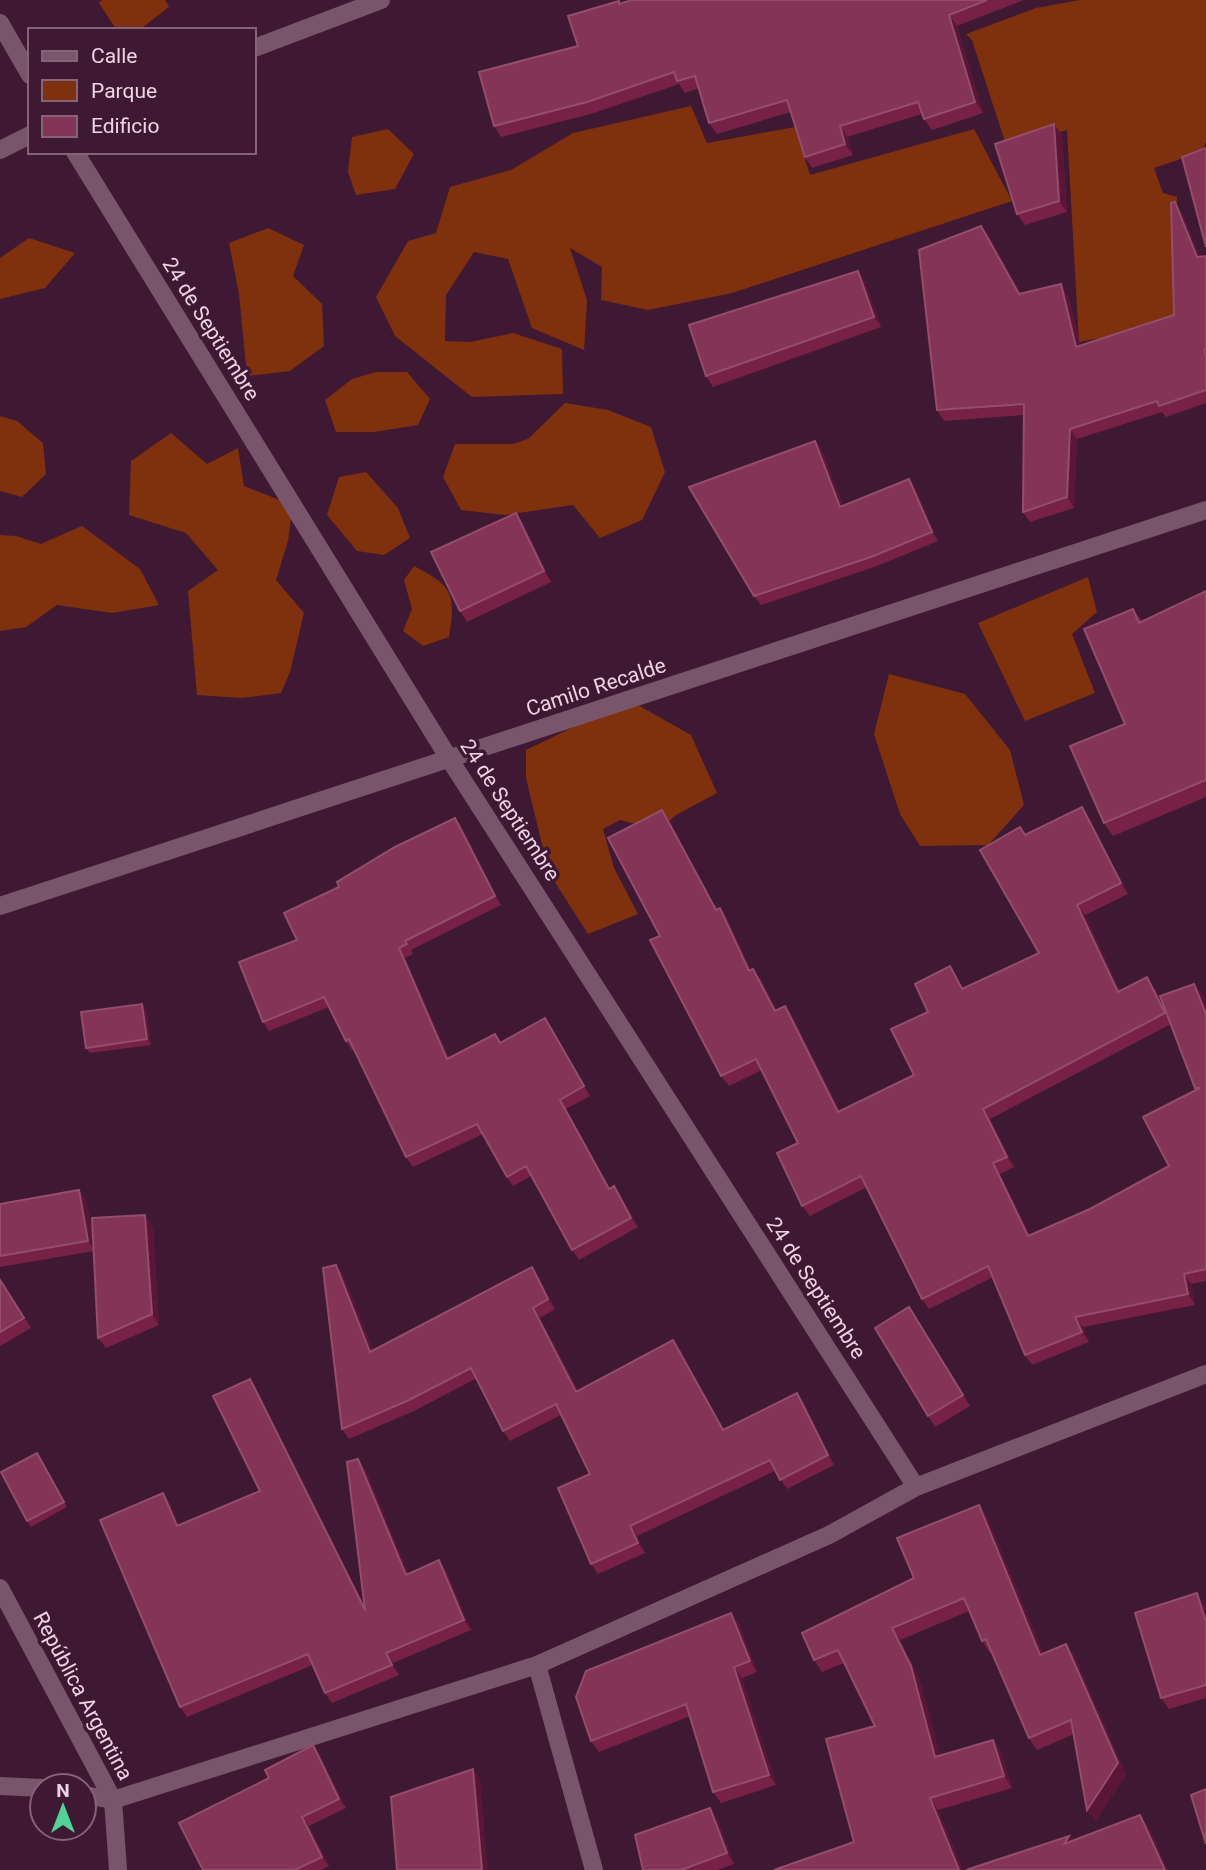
<svg xmlns="http://www.w3.org/2000/svg" width="1206" height="1870" font-family="Roboto,sans-serif">
	<style>
		.green { fill: #7f300c }
		.lines { fill: none; stroke-linecap: round; stroke-linejoin: round }
		.minor { stroke: #79556c; stroke-width: 18 }
		.wall { fill: #772146; fill-rule: evenodd }
		.shaded-wall { fill: #5b1637 }
		.building { fill: #843457; stroke: #944d6d; stroke-width: 2 }
		.labels { text-anchor: middle; dominant-baseline: central; stroke-width: 7; stroke-linejoin: round; paint-order: stroke }
		.street-label { font-size: 21px; fill: #edd3e3; stroke: #3f1933 }
	</style>
	<rect width="100%" height="100%" fill="#3f1933"/>
	<path class="green" d="M102 0H165L169 7 139 30 116 29 99 3Z
		M1080 0H1206V142L1201 152 1154 168 1163 193 1177 197 1173 325 1079 342 1067 130 1006 145 972 40 966 34 1036 8Z
		M691 106 707 143 795 127 810 175 974 129 1012 201 732 293 648 310 601 300 602 267 570 248 587 300 584 350 532 328 508 259 474 252 446 295 445 341 470 342 513 333 562 349 563 394 472 397 395 336 376 297 408 241 436 233 450 187 511 170 573 133Z
		M388 129 414 154 395 189 356 195 348 172 352 137Z
		M268 228 304 245 293 276 322 304 324 346 290 371 247 376 239 294 229 243Z
		M29 238 75 253 45 288 0 299V258Z
		M376 372H407L430 399 418 425 374 432H336L325 400 352 379Z
		M565 403 608 410 651 427 665 472 642 520 600 538 573 505 505 515 461 510 443 477 455 444H513L528 439Z
		M0 416 17 421 43 443 46 474 22 497 0 491Z
		M171 433 207 464 238 448 244 486 293 505 288 541 276 580 304 613 290 672 281 693 242 698 197 695 188 591 218 570 186 533 129 515 131 461Z
		M366 472 398 508 410 538 384 555 357 551 327 515 339 477Z
		M82 526 140 569 159 605 112 613 57 605 26 627 0 631V535L16 536 41 544Z
		M414 566C453 586 456 594 449 637L423 646 403 631 412 609 404 580Z
		M1088 577 1097 612 1072 634 1095 693 1025 721 978 623Z
		M889 674 965 694 1010 750 1024 805 988 845 920 846 900 814 874 734Z
		M629 700 691 735 717 793 676 815 660 830 620 820 603 829 614 868 638 914 588 934 549 873 526 778V750Z"/>
	<g class="lines">
		<path class="minor" d="M0 23 30 75
			M254 48 381 0
			M0 150 30 135
			M75 152 450 760 916 1487
			M0 906 1206 510
			M0 1588 113 1800 118 1870
			M537 1665 594 1870
			M0 1786 42 1788
			M84 1795 113 1800 537 1665 829 1535 916 1487 1206 1374"/>
	</g>
	<path class="wall" d="M632 0H1024L957 26 983 113 932 130 924 119 922 114 847 137 853 155 812 168 805 157 791 112 717 134 709 123 699 88 685 93 679 84 594 113 501 137 494 126 578 46 620 3Z
		M1054 124 1062 135 1067 212 1025 225 1017 214Z
		M1175 202 1182 213 1200 257 1206 256V403L1166 417 1162 412 1077 439 1074 508 1030 522 1023 512 1024 415 944 421 937 410 981 226 989 237 1021 294 1068 295 1080 345 1174 315Z
		M865 282 881 327 713 387 706 376Z
		M815 441 822 450 843 506 909 479 915 488 938 541 877 566 761 605 754 596Z
		M523 523 551 582 467 622 460 611Z
		M1206 591V797L1113 836 1104 823 1125 724 1133 609 1142 621Z
		M1089 817 1128 894 1085 915 1120 991 1154 988 1165 1010 1202 994 1206 1005V1281L1191 1284 1195 1305 1083 1327 1089 1342 1032 1365 1025 1355 993 1277 929 1309 922 1299 867 1187 810 1216 802 1206 798 1143 762 1070 729 1086 721 1076 660 936 669 820 717 910 720 908 727 919 751 970 761 979 776 1010 792 1016 840 1111 914 1075 928 1012 950 966 957 977 963 989 1039 953 1026 835ZM1171 1024 1196 1090 1169 1166 1090 1209 1030 1235 1000 1174 1014 1167 990 1119Z
		M455 818 462 827 501 905 411 950 413 954 405 958 449 1058 495 1034 501 1042 545 1018 551 1028 590 1096 566 1109 610 1189 621 1196 638 1227 579 1260 572 1250 531 1176 513 1186 507 1177 483 1134 413 1167 406 1157 354 1049 352 1050 346 1041 329 1007 269 1031 263 1022 297 940 339 887Z
		M146 1009 151 1045 90 1053 86 1048Z
		M86 1200 93 1239 153 1226 159 1325 106 1348 98 1338 94 1251 0 1267V1204Z
		M532 1267 539 1277 555 1309 540 1318 578 1391 680 1350 724 1430 797 1393 804 1403 834 1465 787 1489 775 1471 637 1536 645 1553 598 1574 591 1564 590 1474 561 1415 510 1441 503 1431 477 1378 414 1411 349 1439 342 1429 343 1274 373 1351Z
		M0 1278 31 1328 0 1346Z
		M916 1318 970 1406 935 1427 928 1416Z
		M250 1379 256 1388 364 1605 365 1469 408 1573 446 1570 471 1630 393 1663 399 1675 332 1703 325 1693 313 1665 187 1717 180 1707 170 1503 179 1525 260 1491Z
		M37 1453 67 1507 31 1527 27 1521Z
		M987 1517 1043 1653 1074 1655 1126 1775 1095 1821 1074 1734 1037 1750 1029 1738 992 1652 990 1653 982 1641 969 1611 900 1640 919 1678 940 1755 993 1740 1001 1752 1012 1788 938 1810 963 1870H774L854 1842 875 1726 844 1663 822 1672 814 1660Z
		M1204 1604 1206 1609V1698L1169 1709 1161 1698Z
		M739 1624 757 1672 742 1678 776 1785 721 1803 713 1792 690 1716 599 1752 591 1741Z
		M313 1745 320 1755 346 1808 309 1826 329 1866 321 1870H203Z
		M710 1808 717 1819 734 1864 717 1870H643Z"/>
	<path class="shaded-wall" d="M949 15 957 26 983 113 975 102Z
		M1054 124 1062 135 1067 212 1059 201Z
		M840 126 847 137 853 155 845 144Z
		M1175 202 1182 213 1204 267 1197 257Z
		M981 226 989 237 1027 305 1019 294Z
		M858 271 865 282 881 327 874 317Z
		M1061 284 1068 295 1083 357 1076 347Z
		M1070 429 1077 439 1074 508 1067 497Z
		M815 441 822 450 847 516 840 507Z
		M909 479 915 488 938 541 932 532Z
		M516 513 523 523 551 582 544 571Z
		M1082 807 1089 817 1128 894 1121 883Z
		M662 810 669 820 723 921 716 910Z
		M455 818 462 827 501 905 495 896Z
		M1077 905 1085 915 1125 1002 1118 992Z
		M720 908 727 919 756 981 749 971Z
		M399 948 405 958 454 1068 447 1059Z
		M950 966 957 977 969 1000 962 989Z
		M753 969 761 979 782 1021 775 1011Z
		M1147 977 1154 988 1172 1024 1165 1013Z
		M1194 984 1202 994 1206 1005V1014Z
		M142 1004 146 1009 151 1045 147 1039Z
		M785 1006 792 1016 846 1122 838 1112Z
		M560 1100 566 1109 615 1199 609 1189Z
		M983 1109 990 1119 1014 1167 1007 1157Z
		M993 1163 1000 1174 1036 1246 1028 1236Z
		M614 1186 621 1196 638 1227 631 1218Z
		M79 1190 86 1200 95 1251 88 1241Z
		M145 1215 153 1226 159 1325 152 1314Z
		M336 1265 343 1274 377 1362 370 1352Z
		M532 1267 539 1277 555 1309 548 1299Z
		M1184 1274 1191 1284 1195 1305 1188 1294Z
		M533 1308 540 1318 583 1402 576 1392Z
		M1075 1317 1083 1327 1089 1342 1082 1332Z
		M673 1340 680 1350 730 1440 723 1430Z
		M250 1379 256 1388 372 1620 365 1610Z
		M797 1393 804 1403 834 1465 828 1455Z
		M37 1453 41 1458 67 1507 64 1502Z
		M358 1459 365 1469 413 1584 406 1575Z
		M163 1493 170 1503 184 1535 177 1526Z
		M979 1505 987 1517 1049 1666 1040 1655Z
		M630 1526 637 1536 645 1553 638 1543Z
		M439 1560 446 1570 471 1630 464 1620Z
		M1197 1593 1204 1604 1206 1609V1622Z
		M731 1613 739 1624 757 1672 750 1661Z
		M892 1628 900 1640 919 1678 944 1768 935 1757Z
		M1066 1644 1074 1655 1126 1775 1095 1821 1087 1810Z
		M386 1653 393 1663 399 1675 392 1665Z
		M734 1667 742 1678 776 1785 769 1775Z
		M993 1740 1001 1752 1012 1788 1004 1776Z
		M313 1745 320 1755 346 1808 339 1799Z
		M473 1769 480 1779 488 1870H482Z
		M930 1798 938 1810 963 1870H959Z
		M710 1808 717 1819 734 1864 727 1853Z
		M1140 1815 1149 1827 1168 1870H1165Z
		M302 1817 309 1826 329 1866 322 1857Z
		M1069 1836 1078 1848 1064 1844Z"/>
	<path class="building" d="M632 0H987L949 15 975 102 924 119 918 102 840 126 845 144 805 157 787 100 709 123 695 76 677 81 674 72 587 102 494 126 479 72 578 46 568 16 619 1V4Z
		M1054 124 1059 201 1017 214 995 144Z
		M1206 148V247L1182 157Z
		M1175 202 1197 257 1206 256V349L1204 350 1206 357V390L1159 406 1157 401 1070 429 1067 497 1023 512 1024 404 937 410 919 250 981 226 1019 294 1061 284 1076 347 1174 315 1171 203Z
		M858 271 874 317 706 376 689 325Z
		M815 441 840 507 909 479 932 532 871 557 754 596 689 487Z
		M516 513 544 571 460 611 431 552Z
		M1206 591V780L1104 823 1070 746 1125 724 1084 629 1133 609 1139 623Z
		M1082 807 1121 883 1077 905 1118 992 1147 977 1165 1013 983 1109 1007 1157 993 1163 1028 1236 1090 1209 1169 1166 1143 1117 1200 1088H1195L1160 996 1194 984 1206 1014V1269L1184 1274 1188 1294 1075 1317 1082 1332 1025 1355 988 1266 922 1299 861 1176 802 1206 777 1153 798 1143 756 1059 721 1076 650 940 660 936 608 838 662 810 716 910 720 908 749 971 753 969 775 1011 785 1006 838 1112 914 1075 891 1029 928 1012 915 984 950 966 962 989 1039 953 980 850 1020 827 1025 835Z
		M455 818 495 896 405 941 407 944 399 948 447 1059 495 1034 500 1043 545 1018 584 1086 560 1100 609 1189 614 1186 631 1218 572 1250 526 1166 507 1177 477 1124 406 1157 349 1039 346 1041 324 997 263 1022 239 962 297 940 284 913 339 887 337 882 395 847Z
		M142 1004 147 1039 86 1048 81 1012Z
		M79 1190 88 1241 0 1256V1204Z
		M145 1215 152 1314 98 1338 92 1218Z
		M336 1265 370 1352 532 1267 548 1299 533 1308 576 1392 673 1340 723 1430 797 1393 828 1455 780 1480 770 1460 630 1526 638 1543 591 1564 558 1488 590 1474 556 1404 503 1431 471 1368 407 1401 342 1429 323 1268Z
		M0 1280 24 1318 0 1332Z
		M909 1307 963 1395 928 1416 875 1328Z
		M250 1379 365 1610 347 1462 358 1459 406 1575 439 1560 464 1620 386 1653 392 1665 325 1693 308 1654 180 1707 100 1520 163 1493 177 1526 260 1491 213 1396Z
		M37 1453 64 1502 27 1521 1 1472Z
		M979 1505 1040 1655 1066 1644 1118 1763 1087 1810 1071 1720 1029 1738 986 1639 982 1641 964 1598 892 1628 911 1666 935 1757 993 1740 1004 1776 930 1798 959 1870H774L854 1842 826 1739 875 1726 838 1650 814 1660 802 1633 914 1578 897 1538Z
		M1197 1593 1206 1622V1685L1161 1698 1135 1613Z
		M731 1613 750 1661 734 1667 769 1775 713 1792 686 1704 591 1741 576 1697 586 1671Z
		M313 1745 339 1799 302 1817 322 1857 295 1870H203L179 1823 269 1778 265 1770Z
		M473 1769 482 1870H397L391 1797Z
		M1206 1789V1844L1191 1795Z
		M710 1808 727 1853 681 1870H643L635 1835Z
		M1140 1815 1165 1870H966L1069 1836 1064 1844Z"/>
	<g class="labels">
		<g class="street-label">
			<text transform="translate(211 329) rotate(58)">24 de Septiembre</text>
			<text transform="translate(596 687) rotate(-18)">Camilo Recalde</text>
			<text transform="translate(510 810) rotate(57)">24 de Septiembre</text>
			<text transform="translate(816 1288) rotate(57)">24 de Septiembre</text>
			<text transform="translate(83 1696) rotate(62)">República Argentina</text>
		</g>
	</g>
	<rect x="28" y="28" width="228" height="126" fill="#3f1933" stroke="#856379" stroke-width="2"/>
	<rect x="42" y="51" width="35" height="10" fill="#79556c" stroke="#856379" stroke-width="2"/>
	<text x="91" y="63" font-size="21" fill="#edd3e3">Calle</text>
	<rect x="42" y="80" width="35" height="21" fill="#7f300c" stroke="#856379" stroke-width="2"/>
	<text x="91" y="98" font-size="21" fill="#edd3e3">Parque</text>
	<rect x="42" y="116" width="35" height="21" fill="#843457" stroke="#856379" stroke-width="2"/>
	<text x="91" y="133" font-size="21" fill="#edd3e3">Edificio</text>
	<g transform="translate(63 1807)"><circle r="33" fill="#3f1933" stroke="#856379" stroke-width="2"/>
	<path d="M0-5L12 26L0 18L-12 26Z" fill="#4fd399"/>
	<text y="-10" font-size="19" font-weight="bold" text-anchor="middle" fill="#edd3e3">N</text>
	</g>
</svg>
